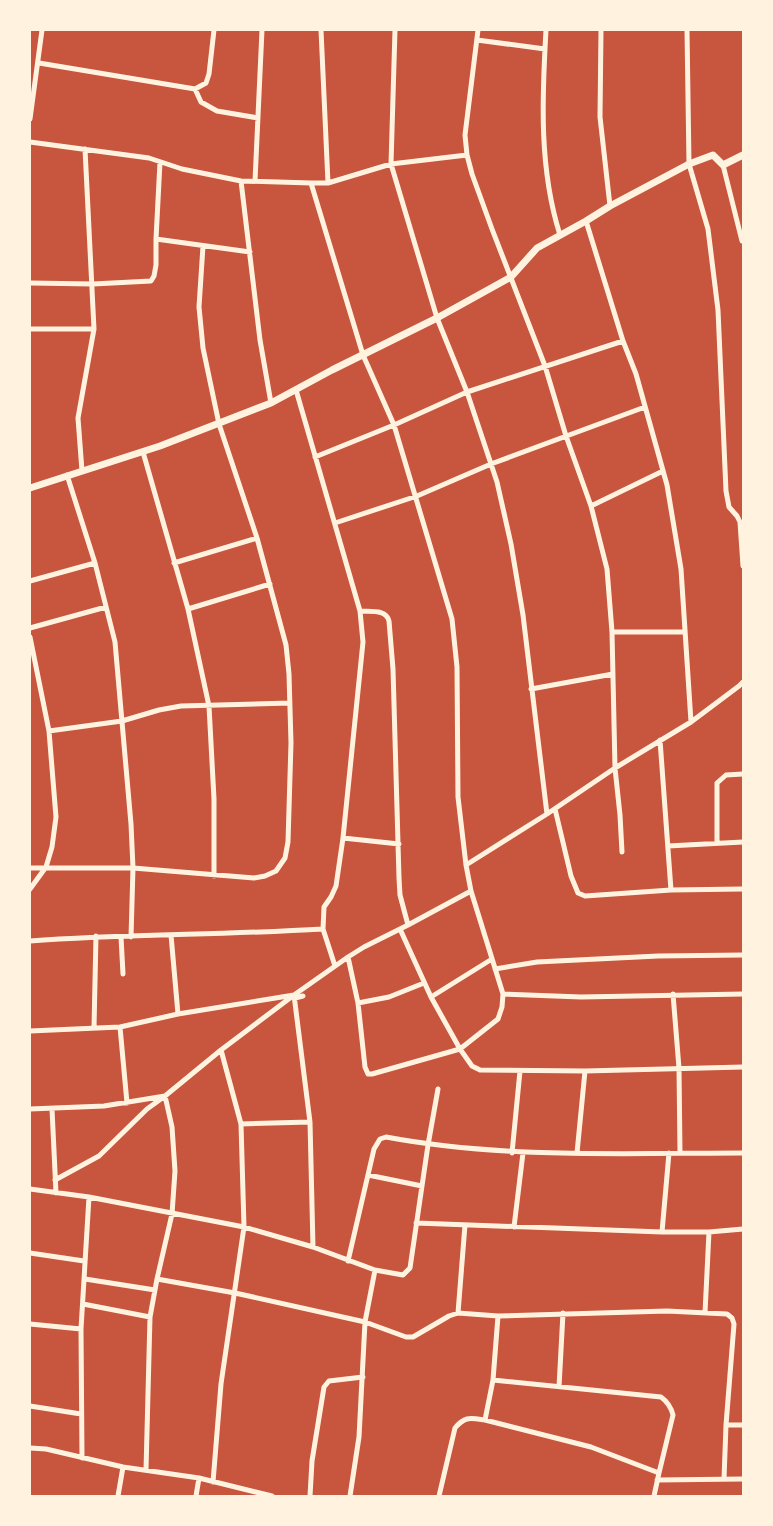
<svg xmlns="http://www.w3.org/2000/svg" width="773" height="1526" font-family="Karla,sans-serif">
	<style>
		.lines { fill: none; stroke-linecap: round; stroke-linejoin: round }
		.minor { stroke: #fff3e0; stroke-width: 5 }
		.tertiary { stroke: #fff3e0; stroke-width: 7 }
	</style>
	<rect width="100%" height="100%" fill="#c8553d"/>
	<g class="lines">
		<path class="minor" d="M321 30 328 183
			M395 30 391 164 437 318 467 392 497 482 511 544 523 615 547 814
			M478 30 465 135 467 155 472 174 492 229 545 366 566 436 591 506 607 569 612 632 615 768 620 815 622 852
			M546 30C542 99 539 169 560 235
			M601 30 600 117 610 206
			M687 30 689 164 708 229 718 310 726 491 729 507 737 516 740 522 743 566
			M477 40 545 49
			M39 63 195 89 206 83 209 74 214 30
			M195 89 201 102 217 111 258 118
			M30 119 42 30
			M30 142 149 158 182 169 241 181 311 183H328L391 164 467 155
			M723 165 742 241
			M241 181 260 340 271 403
			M255 181 262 30
			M311 183 363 355 394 425 452 619 457 667 458 797 466 865 471 891 503 994 502 1007 498 1019 460 1049 372 1074H368L365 1067 358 1003 348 957
			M586 221 623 341 636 374 667 485 681 569 691 722
			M156 239 250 252
			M30 283 93 284 151 281 154 276 156 265V239L160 162
			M30 329H94
			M296 390 360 611 363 642 343 838 336 886 331 897 324 907 323 929
			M143 452 188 609 209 706 214 799V876
			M315 457 394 425 467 392 623 341
			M82 471 78 418 94 329 85 149
			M67 475 95 563 115 642 131 824 133 868 131 937
			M591 506 663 471
			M335 523 417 496 491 464 645 407
			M174 563 257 538
			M30 581 95 563
			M188 609 270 584
			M360 611C371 612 386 609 389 621L393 669 399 878 400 895 408 925
			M30 628 106 607
			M612 632H685
			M30 637 49 731 56 817 52 847 46 867 30 889
			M531 689 613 674
			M49 731 122 721 159 710 181 706 290 703
			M660 740 671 890
			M555 809 571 876 578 893 585 896 671 890 743 889
			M343 838 399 844
			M717 842V783L726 775 743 774
			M668 846 743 842
			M466 865 547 814 615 768 691 722 739 686 743 682
			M30 868H133L254 878 265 876 276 871 285 858 288 842 291 743 289 674 286 645 257 538 219 424 203 348 199 307 203 246
			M400 929 431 997 460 1049 472 1066 480 1070 585 1071 743 1067
			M171 935 178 1014
			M121 937 123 974
			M30 941C127 934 225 935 323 929L335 966
			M495 969 537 962 658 956 743 955
			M503 994 581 997 743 994
			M673 994 679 1068 680 1153
			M431 997 492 959
			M295 998 303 996
			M358 1003 389 997 424 983
			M120 1027 127 1103
			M94 1028 96 936
			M30 1031 120 1027 178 1014 294 995 310 1122 313 1247
			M30 1109 104 1106 165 1096 221 1050 294 995 348 957 364 947 408 925 471 891
			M52 1109 56 1193
			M241 1124 310 1122
			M512 1153 520 1071
			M577 1153 585 1071
			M368 1175 422 1186
			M55 1180 99 1156 147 1109 165 1096 172 1127 175 1171 172 1214 157 1279 150 1317 146 1470
			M30 1189 89 1197 244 1227 313 1247 375 1270 403 1275 410 1268 428 1145 438 1089
			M416 1223 662 1232H709L743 1229
			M514 1227 523 1153
			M662 1232 669 1153
			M30 1253 84 1261
			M348 1261 374 1149 380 1139 386 1137C504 1159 624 1153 743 1153
			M85 1279 155 1290
			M157 1279 235 1293 365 1322 406 1337H413L449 1316 458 1313 498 1316 667 1311 727 1314 732 1318 734 1324 726 1425 724 1479
			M83 1304 150 1317
			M458 1313 465 1225
			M705 1313 709 1232
			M498 1316 493 1380 661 1397C668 1402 671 1407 673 1415L659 1473
			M30 1324 81 1329
			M559 1387 563 1313
			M30 1406 81 1414
			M485 1420 493 1380
			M726 1425H743
			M30 1448 46 1449 123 1467 199 1478 272 1496
			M82 1458 81 1329 89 1197
			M657 1480 743 1479
			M213 1482 221 1384 244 1227 241 1124 221 1050
			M118 1496 123 1467
			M196 1496 199 1478
			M310 1496 312 1461 324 1387 329 1381 363 1377
			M350 1496 359 1437 365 1322 375 1270
			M439 1496 455 1428C465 1416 470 1418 485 1420L591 1447 659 1473 654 1496"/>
		<path class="tertiary" d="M30 488 160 446 271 403 332 370 437 318 511 277 537 248 586 221 610 206 689 164 713 155 723 165 743 155"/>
	</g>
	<rect width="773" height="1526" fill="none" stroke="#fff3e0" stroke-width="62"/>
</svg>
